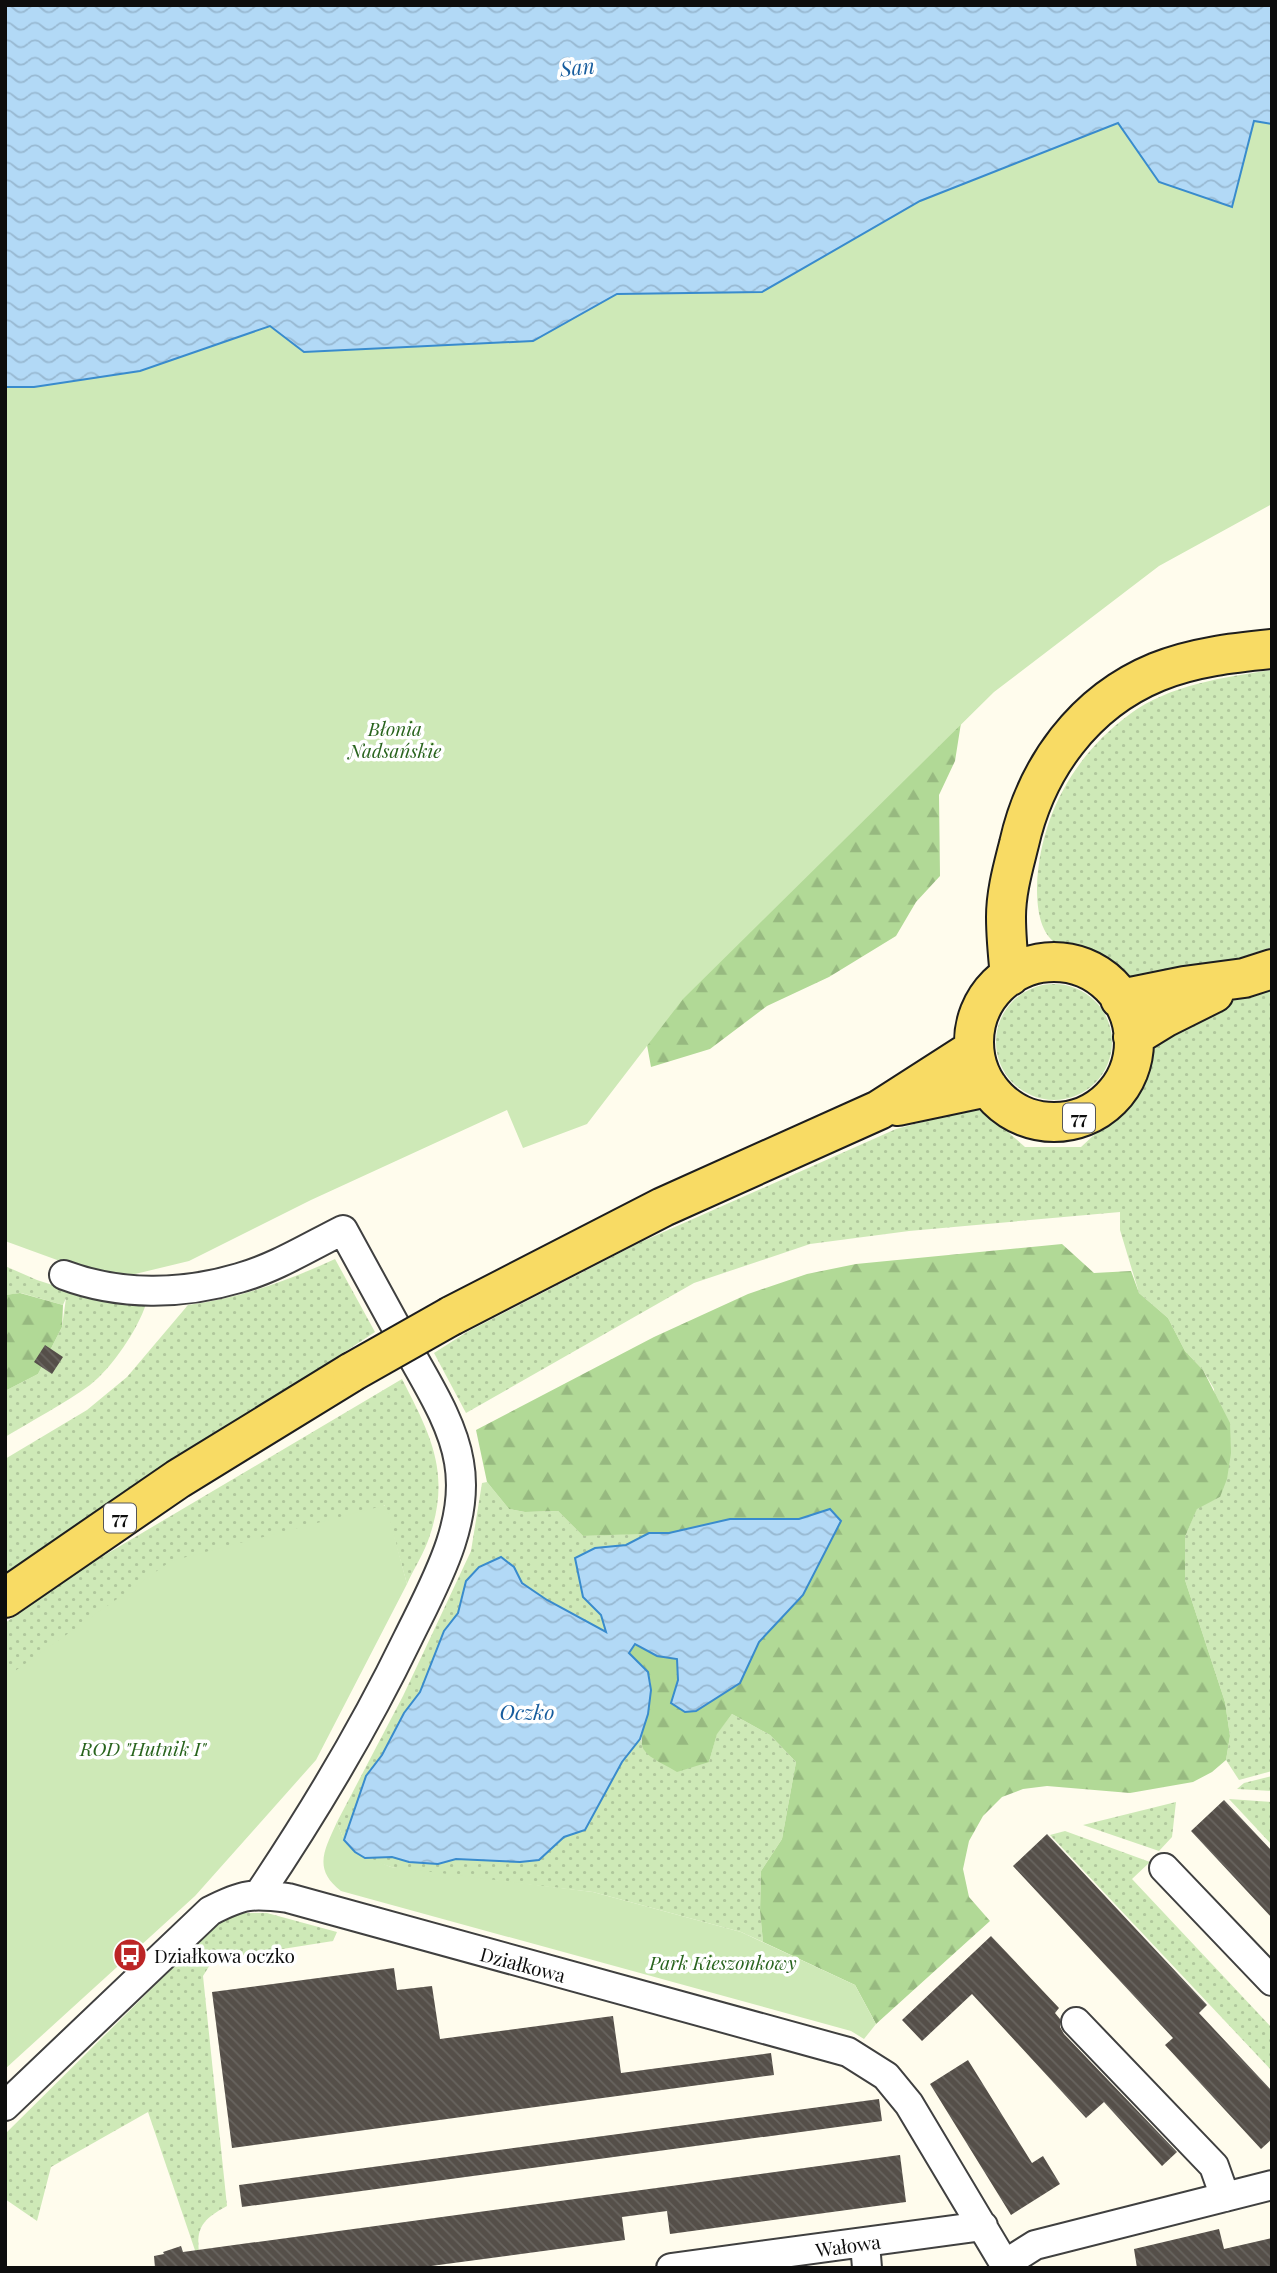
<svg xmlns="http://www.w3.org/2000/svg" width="1277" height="2273" font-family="'Playfair Display',serif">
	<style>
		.grass { fill: url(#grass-dots) }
		.forest { fill: url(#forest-firs) }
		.park { fill: #cee9b7 }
		.water { fill: url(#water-waves); stroke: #398bcd; stroke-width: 2 }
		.building { fill: url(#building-back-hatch) }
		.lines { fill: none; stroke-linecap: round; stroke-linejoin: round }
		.minor-casing { stroke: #404040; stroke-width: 32 }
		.primary-casing { stroke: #1e1e1e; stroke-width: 42 }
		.minor { stroke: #fff; stroke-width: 28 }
		.primary { stroke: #f8db64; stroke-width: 38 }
		.primary-bridge-casing { stroke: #1e1e1e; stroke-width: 42; stroke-linecap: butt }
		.primary-bridge { stroke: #f8db64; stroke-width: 38 }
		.labels { text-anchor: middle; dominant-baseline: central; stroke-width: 7; stroke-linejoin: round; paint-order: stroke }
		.shield { fill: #fff; stroke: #565656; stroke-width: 2 }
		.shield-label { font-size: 18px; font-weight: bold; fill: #0d0d0d }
		.park-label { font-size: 19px; font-style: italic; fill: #29641e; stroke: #fff }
		.poi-label { font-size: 19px; fill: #0d0d0d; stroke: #fff; text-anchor: start }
		.street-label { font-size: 19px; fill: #0d0d0d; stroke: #fff }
		.water-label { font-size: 21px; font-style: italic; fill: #175d9e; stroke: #fff }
	</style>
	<defs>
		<pattern id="grass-dots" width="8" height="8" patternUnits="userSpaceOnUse" patternTransform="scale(1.75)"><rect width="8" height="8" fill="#cee9b7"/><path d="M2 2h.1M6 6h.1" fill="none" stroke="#b0c79c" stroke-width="1.8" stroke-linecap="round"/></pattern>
		<pattern id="forest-firs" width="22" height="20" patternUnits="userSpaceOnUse" patternTransform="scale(1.75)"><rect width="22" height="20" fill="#b1d996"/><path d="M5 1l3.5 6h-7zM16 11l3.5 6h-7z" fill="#97b980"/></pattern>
		<pattern id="water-waves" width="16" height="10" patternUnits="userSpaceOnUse" patternTransform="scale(1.75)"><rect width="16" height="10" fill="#b2d9f6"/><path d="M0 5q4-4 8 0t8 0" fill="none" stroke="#98b9d2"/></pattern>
		<pattern id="building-back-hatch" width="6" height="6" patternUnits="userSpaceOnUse" patternTransform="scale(1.75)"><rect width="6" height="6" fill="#554f49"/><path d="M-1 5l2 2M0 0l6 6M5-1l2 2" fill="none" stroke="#68645f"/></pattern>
	</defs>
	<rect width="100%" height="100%" fill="#fffced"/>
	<path class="grass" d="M1272 670V947L1153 987C1125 984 1118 975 1095 962 1079 953 1061 951 1049 937 1038 923 1037 902 1037 886 1040 816 1074 755 1130 714 1169 685 1225 677 1272 670Z
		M1272 971V1771L1239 1780 1226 1760 1230 1736 1225 1702 1185 1580V1537L1197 1508 1220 1497 1214 1389 1203 1370 1185 1351 1168 1318 1139 1293 1120 1230V1212L909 1231 810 1244 694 1283 466 1413 434 1353 467 1332 641 1242 896 1129 976 1108 1000 1125 1025 1147H1081L1109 1121 1106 1103 1125 1078 1133 1048Z
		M996 1042a58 58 0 1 1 116 0a58 58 0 1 1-116 0Z
		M335 1259 375 1332 117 1502 5 1581V1459L87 1410 127 1377 188 1305C241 1298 287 1281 335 1259Z
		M5 1266 37 1280 99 1300 146 1304C138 1329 112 1368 90 1385 64 1404 33 1420 5 1437V1391L38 1374 62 1327 66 1298 63 1305 21 1293 5 1295Z
		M402 1379C430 1434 451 1472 430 1535 425 1552 414 1568 407 1584L385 1505 5 1729V1623L88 1565Z
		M487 1482 509 1509 525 1512 558 1511 583 1536 649 1533 626 1545 595 1548 583 1597 601 1615 606 1633 547 1600 522 1583 514 1567 466 1581 458 1613 444 1631 423 1689 404 1713 382 1755 366 1776 344 1840 337 1822 403 1696 471 1551 482 1483Z
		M732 1714 770 1735 796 1762 782 1839 761 1871 760 1911 763 1942 741 1932 593 1892 412 1871 391 1867 365 1858 392 1857 409 1862 437 1864 456 1859 539 1860 564 1837 585 1830 622 1762 640 1739 645 1751 709 1762 717 1733Z
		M1272 1776V1791L1237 1789 1244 1783Z
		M1229 1799 1272 1802V1845Z
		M1176 1802 1172 1837 1159 1851 1083 1825Z
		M1065 1831 1150 1862 1132 1879 1272 2028V2071L1050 1835Z
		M242 1913H267L337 1932 333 1941 213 1960 203 1976 227 2206C195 2223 196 2233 201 2268L148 2112 51 2167 37 2221 5 2199V2134L210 1931 222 1920Z"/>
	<path class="forest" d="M961 723 955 761 939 795 940 876 916 902 896 936 829 977 767 1006 710 1049 651 1067 645 1034 911 762Z
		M1062 1244 1094 1273 1131 1271 1139 1293 1168 1318 1185 1351 1203 1370 1230 1423 1231 1453 1227 1479 1220 1497 1197 1509 1185 1537V1580L1225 1702 1230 1736 1226 1760 1212 1772 1193 1782 1130 1793 1047 1786 1023 1789 1002 1797 983 1816 969 1841 963 1869 969 1897 990 1921 876 2024 855 1985 763 1942 760 1911 761 1871 782 1839 796 1762 770 1735 732 1714 717 1734 709 1762 677 1772C668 1766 650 1759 644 1750 634 1735 659 1698 648 1674 645 1666 634 1659 629 1653L635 1644 657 1656 677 1659 678 1680 672 1703 740 1683 759 1642 803 1595 829 1509 799 1519H730L669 1533 583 1536 558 1511 525 1512 509 1509 487 1482 476 1430 654 1337 748 1294 807 1274 856 1264Z
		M20 1293 63 1305 62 1327 38 1374 5 1391V1295Z"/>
	<path class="park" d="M1254 120 1272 124V504L1159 566 994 692 683 999 587 1124 523 1148 507 1110 311 1200 189 1261 131 1275 79 1268 5 1241V387H34L140 371 270 326 305 352 533 341 617 294 762 292 920 201 1118 123 1159 182Z
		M386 1505 407 1584 316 1760 195 1896 5 2069V1678L171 1561Z
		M337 1822 344 1840 355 1852 391 1867 593 1892 741 1932 855 1985 876 2024 864 2039 851 2031 341 1891C312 1869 325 1849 337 1822Z"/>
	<path class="water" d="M5 5H1272V124L1254 121 1232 207 1159 182 1118 123 920 201 762 292 617 294 533 341 304 352 270 326 140 371 34 387H5Z
		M830 1509 841 1521 803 1595 759 1642 740 1683 696 1711 685 1712 671 1703 678 1680 677 1659 657 1656 635 1644 629 1653 648 1672 651 1690 648 1714 640 1739 622 1762 585 1830 564 1837 539 1860 520 1862 456 1859 438 1864 409 1862 392 1857 365 1858 355 1852 344 1840 366 1776 382 1755 404 1713 420 1692 444 1631 458 1613 466 1581 479 1567 501 1557 514 1567 522 1583 547 1600 606 1632 601 1615 583 1597 575 1558 595 1548 626 1545 649 1533H669L730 1519H799Z"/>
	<path class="building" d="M45 1345 63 1357 52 1374 34 1362Z
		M1224 1800 1272 1851V1918L1191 1831Z
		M1047 1834 1207 2005 1199 2013 1272 2091V2139L1261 2149 1165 2045 1173 2038 1013 1866Z
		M991 1936 1059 2008 1055 2013 1060 2019V2027L1064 2034 1177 2152 1162 2166 1104 2102 1086 2118 972 1994 922 2041 902 2020Z
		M394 1968 397 1990 432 1986 440 2039 613 2016 621 2073 771 2053 774 2075 232 2148 212 1992Z
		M968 2060 1032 2163 1043 2156 1060 2184 1011 2215 930 2084Z
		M879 2099 882 2121 242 2207 239 2185Z
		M900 2155 906 2202 670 2234 667 2211 622 2217 625 2240 416 2268H155L154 2256 164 2254 163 2252 181 2246 183 2252Z
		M1219 2229 1224 2249 1272 2238V2268H1137L1134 2249Z"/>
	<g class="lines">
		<defs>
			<path id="minor" d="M64 1275C120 1296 182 1295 239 1278 275 1268 309 1247 343 1230 366 1272 389 1314 412 1356 430 1388 453 1425 459 1462 470 1523 434 1585 408 1638 365 1727 314 1812 259 1894
				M1164 1868 1272 1981
				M1076 2022 1214 2166 1225 2197
				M5 2106 210 1911C243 1894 252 1893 288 1898L848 2052 886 2076 909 2104 1007 2268
				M865 2243 867 2268
				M1005 2264 1035 2245 1272 2185
				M671 2268 983 2226"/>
			<path id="primary" d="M974 1042a80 80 0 1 1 160 0a80 80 0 1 1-160 0Z
				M1010 976C1008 957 1006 936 1006 917 1006 892 1013 868 1019 844 1036 768 1084 702 1157 672 1194 657 1233 653 1272 649
				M1120 999 1184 986 1244 978 1272 969
				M1133 1037 1164 1018 1214 993
				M898 1106 988 1087
				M451 1316 663 1207 879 1110 974 1049
				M5 1598 178 1479 352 1372"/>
		</defs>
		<use href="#minor" class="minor-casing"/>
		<use href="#primary" class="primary-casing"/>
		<use href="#minor" class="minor"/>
		<use href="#primary" class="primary"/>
		<defs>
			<path id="primary-bridge" d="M352 1372 451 1316"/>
		</defs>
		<use href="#primary-bridge" class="primary-bridge-casing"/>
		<use href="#primary-bridge" class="primary-bridge"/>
	</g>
	<defs>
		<symbol id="bus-disc" viewBox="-11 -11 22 22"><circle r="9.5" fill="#bc2526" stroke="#fff"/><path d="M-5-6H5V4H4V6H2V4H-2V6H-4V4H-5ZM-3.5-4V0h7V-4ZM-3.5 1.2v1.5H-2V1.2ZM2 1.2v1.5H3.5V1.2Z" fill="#fff"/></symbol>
	</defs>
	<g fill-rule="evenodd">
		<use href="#bus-disc" x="111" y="1936" width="38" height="38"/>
	</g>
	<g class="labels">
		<g class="shield">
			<rect x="1063" y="1103.5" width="32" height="29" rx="5"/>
			<rect x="104" y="1503.5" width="32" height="29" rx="5"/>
		</g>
		<g class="shield-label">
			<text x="1079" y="1118">77</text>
			<text x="120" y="1518">77</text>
		</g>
		<g class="park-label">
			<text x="395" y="728">Błonia<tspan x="395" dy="22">Nadsańskie</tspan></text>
			<text x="143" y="1748">ROD "Hutnik I"</text>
			<text x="723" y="1962">Park Kieszonkowy</text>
		</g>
		<g class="poi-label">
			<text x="154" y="1955">Działkowa oczko</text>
		</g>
		<g class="street-label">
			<text transform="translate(523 1964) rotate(15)">Działkowa</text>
			<text transform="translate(848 2245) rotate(-8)">Wałowa</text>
		</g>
		<g class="water-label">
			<text transform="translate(577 66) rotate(-6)">San</text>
			<text x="527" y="1711">Oczko</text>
		</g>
	</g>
	<rect width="1277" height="2273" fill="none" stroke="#0d0d0d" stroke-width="14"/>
</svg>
